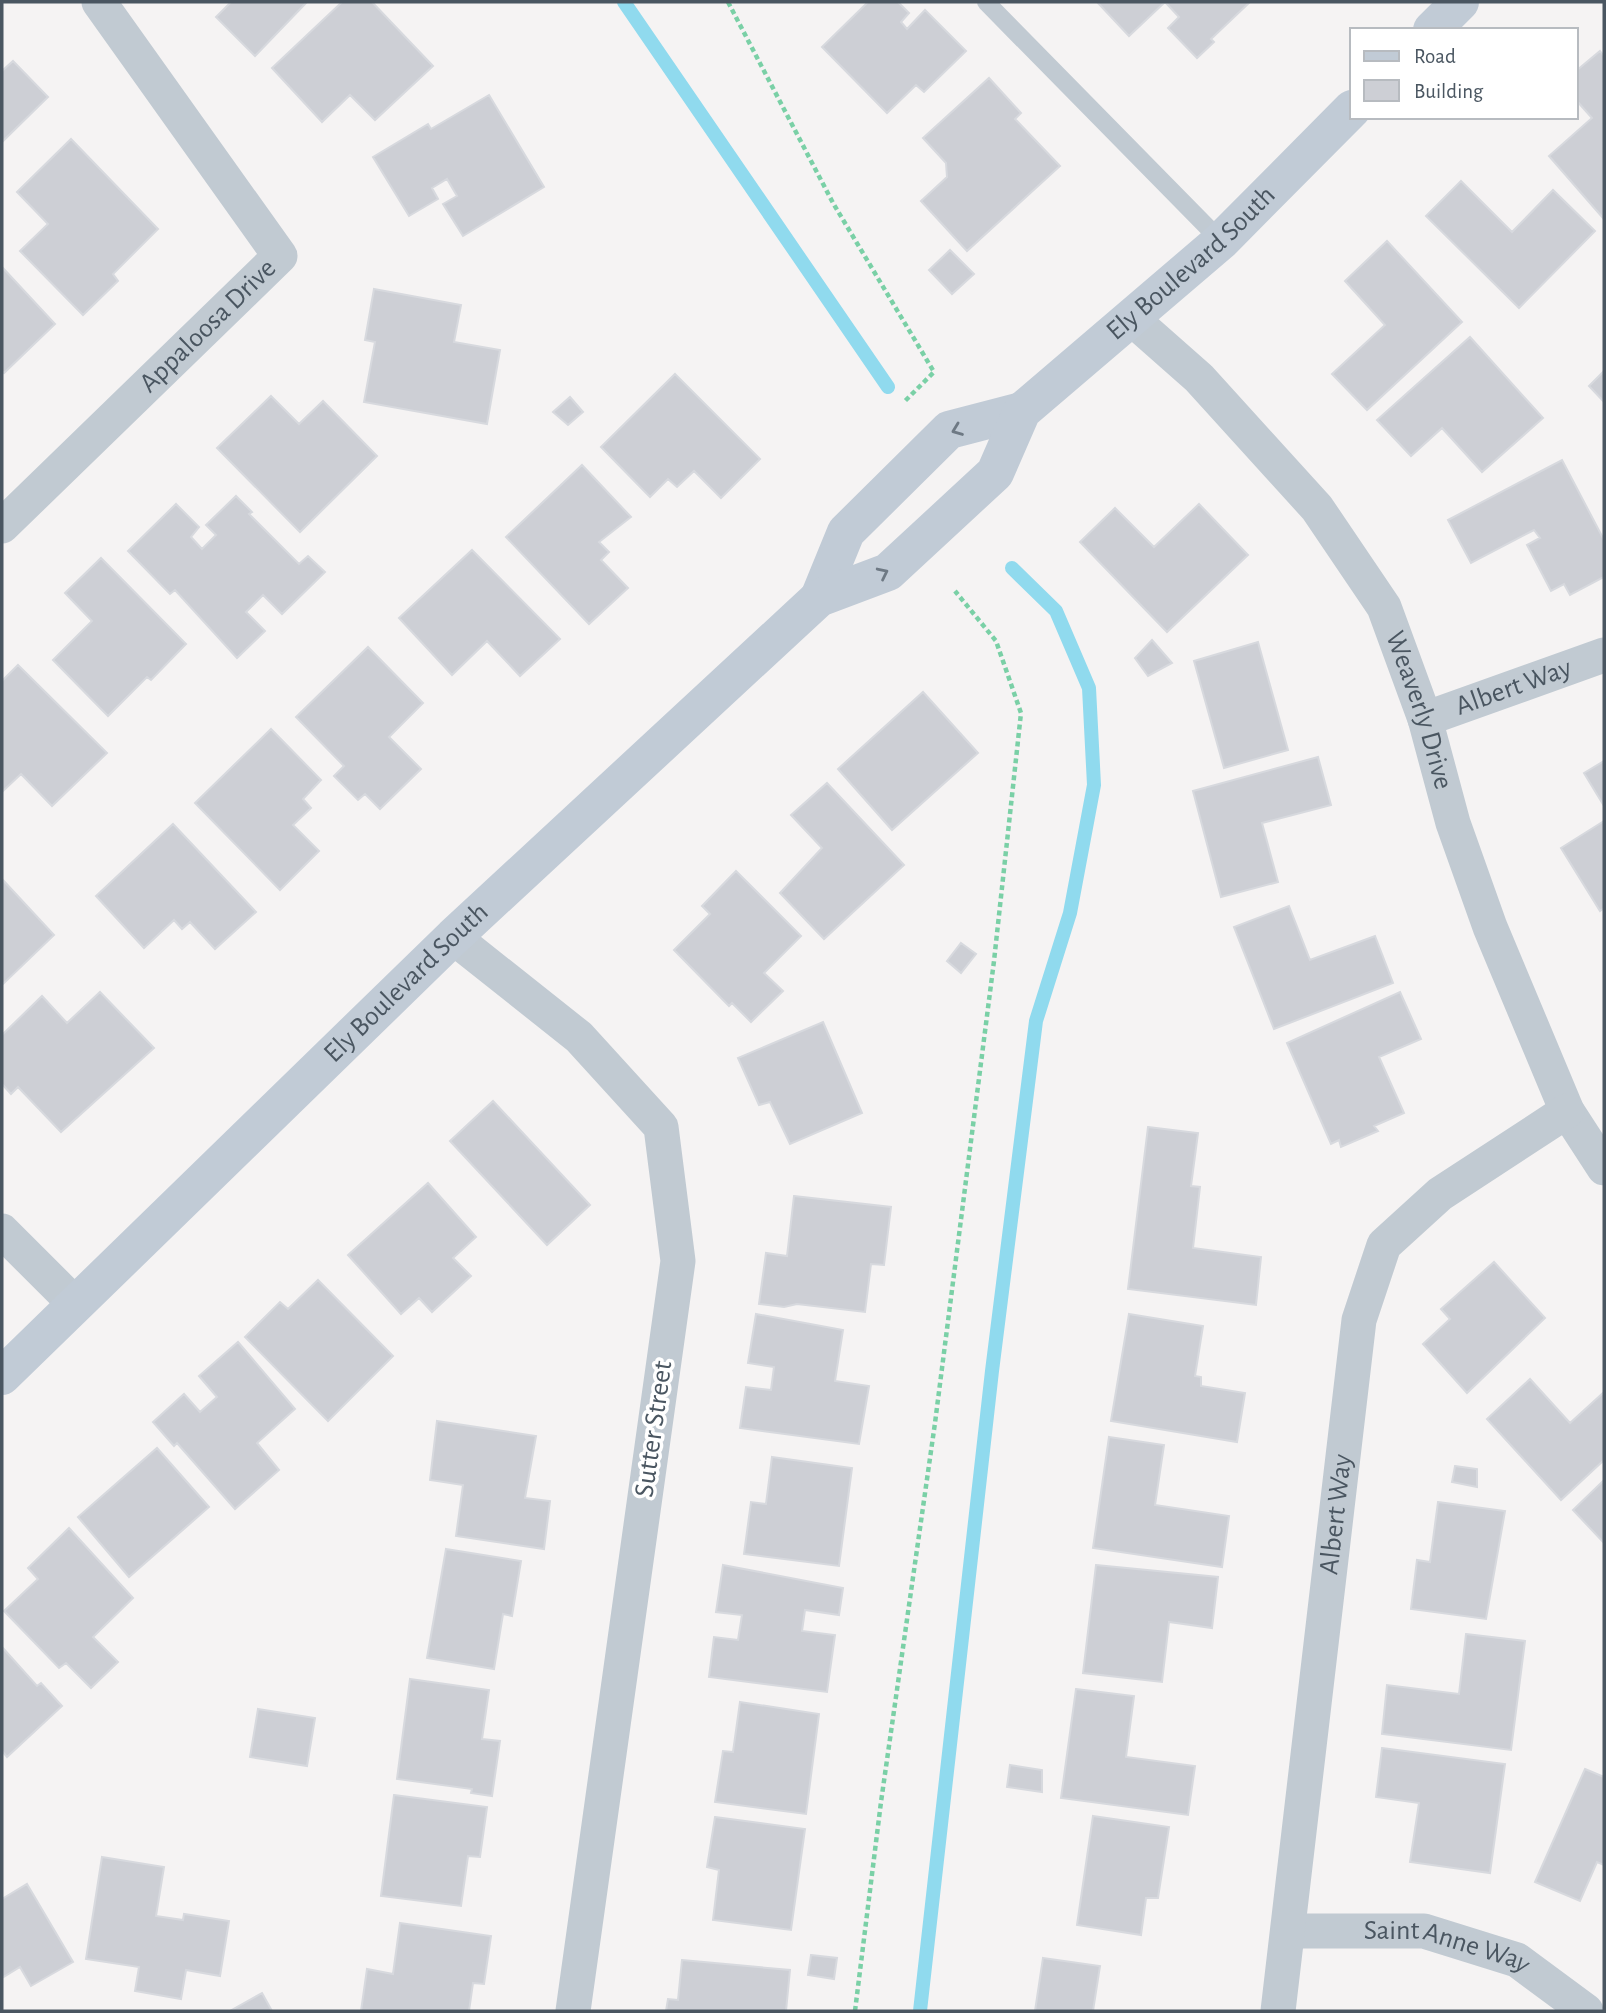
<svg xmlns="http://www.w3.org/2000/svg" width="1606" height="2013" font-family="'Alegreya Sans',sans-serif">
	<style>
		.lines { fill: none; stroke-linecap: round; stroke-linejoin: round }
		.stream { stroke: #90daee; stroke-width: 14 }
		.building { fill: #cdcfd5; stroke: #d7d9de; stroke-width: 2 }
		.path { stroke: #7ad0a6; stroke-width: 4.5; stroke-dasharray: 5 3.5; stroke-linecap: butt }
		.lane { stroke: #c1cad2; stroke-width: 18 }
		.street { stroke: #c1cad2; stroke-width: 35 }
		.secondary { stroke: #c1cbd6; stroke-width: 38 }
		.oneway { stroke: #6e7984 }
		.labels { text-anchor: middle; dominant-baseline: central; stroke-width: 7; stroke-linejoin: round; paint-order: stroke }
		.street-label { font-size: 28px; fill: #4a5661; stroke: #fff }
	</style>
	<rect width="100%" height="100%" fill="#f5f3f3"/>
	<g class="lines">
		<path class="stream" d="M624 2 888 387
			M920 2011 992 1371 1036 1021 1070 913 1094 785 1089 688 1056 611 1012 568"/>
	</g>
	<path class="building" d="M231 2H307L255 56 216 17Z
		M342 2H372L433 66 375 120 350 95 322 122 272 68Z
		M868 2H898L909 13 901 22 907 29 925 10 966 51 924 92 916 85 887 113 822 47Z
		M1097 2H1165L1129 36Z
		M1165 2H1250L1211 39 1214 42 1197 58 1168 28 1179 17Z
		M1600 51 1604 56 1603 218 1549 156 1592 118 1576 100V71Z
		M13 61 48 97 2 142V71Z
		M989 78 1021 113 1015 119 1060 166 967 251 921 201 947 177 946 163 923 138Z
		M489 95 544 187 463 236 443 204 457 196 447 179 432 188 438 199 409 216 373 157 428 124 431 129Z
		M71 139 158 229 113 274 118 281 83 315 20 251 48 224 17 192Z
		M1461 181 1512 232 1553 190 1595 231 1519 308 1426 216Z
		M1387 241 1462 322 1367 410 1332 374 1385 325 1345 281Z
		M950 250 974 274 952 294 929 270Z
		M2 267 55 324 4 373 2 371Z
		M374 289 461 305 454 342 500 350 487 424 364 402 375 342 365 340Z
		M1470 337 1543 418 1482 472 1442 428 1411 456 1377 420Z
		M1604 371V402L1589 386Z
		M675 374 760 459 721 498 694 471 677 487 668 479 650 497 601 447Z
		M271 396 299 424 323 401 377 456 300 532 217 448Z
		M570 397 583 412 568 425 553 412Z
		M1562 460 1604 540V577L1570 595 1564 584 1551 591 1527 545 1540 538 1534 530 1471 563 1448 520Z
		M582 465 631 517 599 542 609 552 601 560 628 588 589 624 506 537Z
		M236 496 252 512 249 514 299 564 308 556 325 572 282 614 263 595 246 612 265 631 237 658 175 590 170 594 128 551 176 504 199 527 191 537 202 549 216 535 206 525Z
		M1199 504 1248 555 1167 632 1080 542 1115 508 1154 547Z
		M472 550 560 639 520 676 487 641 452 675 399 618Z
		M101 558 186 644 151 680 147 677 108 716 53 660 92 621 65 593Z
		M1152 640 1172 663 1148 676 1135 658Z
		M1258 642 1288 750 1224 768 1194 661Z
		M368 647 423 703 389 737 421 769 380 809 365 794 358 800 334 776 344 766 296 717Z
		M18 665 107 753 52 806 21 774 2 792V681Z
		M923 692 978 753 892 830 838 769Z
		M271 729 321 780 303 799 311 808 293 825 319 851 280 890 195 803Z
		M1318 757 1331 805 1262 823 1278 882 1221 897 1193 791Z
		M1604 761V806L1584 773Z
		M827 783 904 865 824 939 780 893 822 848 791 815Z
		M1604 821V908L1600 911 1561 848Z
		M173 824 256 912 215 949 190 922 182 929 174 920 144 948 96 896Z
		M736 871 801 936 764 973 783 991 751 1022 732 1003 729 1006 674 950 710 914 702 906Z
		M2 879 54 935 2 985Z
		M1289 906 1310 960 1375 936 1393 983 1274 1029 1234 927Z
		M961 943 976 954 961 973 947 961Z
		M100 992 154 1048 61 1132 18 1087 11 1094 2 1084V1035L42 996 67 1023Z
		M1400 992 1421 1039 1379 1057 1404 1113 1374 1126 1378 1131 1341 1147 1339 1140 1331 1144 1287 1043Z
		M823 1022 862 1113 790 1144 770 1102 759 1105 738 1058Z
		M493 1101 590 1205 547 1245 450 1141Z
		M1148 1127 1198 1133 1191 1186 1200 1187 1193 1248 1261 1257 1256 1305 1128 1289Z
		M428 1183 476 1237 453 1258 471 1276 432 1312 419 1298 401 1314 348 1255Z
		M794 1196 891 1207 884 1265 871 1264 865 1312 797 1304 784 1307 759 1304 766 1253 787 1256Z
		M1494 1262 1545 1318 1467 1393 1423 1344 1450 1319 1441 1309Z
		M318 1280 393 1356 328 1421 245 1337 280 1302 288 1309Z
		M756 1314 843 1330 835 1381 869 1386 859 1444 740 1428 746 1387 771 1390 774 1367 748 1363Z
		M1129 1314 1203 1326 1195 1376 1201 1377V1386L1245 1393 1237 1442 1111 1421Z
		M238 1342 295 1409 257 1443 279 1470 235 1509 177 1443 174 1446 153 1422 184 1394 200 1412 217 1397 199 1376Z
		M1530 1379 1570 1423 1604 1392V1460L1561 1500 1487 1419Z
		M437 1421 536 1436 525 1498 550 1501 544 1549 456 1536 463 1485 430 1480Z
		M1109 1437 1164 1445 1155 1505 1229 1516 1222 1567 1093 1548Z
		M157 1448 209 1507 129 1577 78 1517Z
		M772 1457 852 1468 839 1566 744 1554 751 1502 766 1504Z
		M1455 1466 1477 1469V1487L1452 1482Z
		M1604 1480V1543L1573 1510Z
		M1438 1502 1505 1511 1486 1619 1411 1609 1417 1560 1430 1562Z
		M69 1528 133 1598 93 1637 118 1662 91 1688 66 1663 59 1668 4 1611 38 1579 28 1568Z
		M446 1549 521 1561 512 1616 503 1614 494 1669 427 1658Z
		M723 1565 843 1588 839 1615 805 1610 802 1631 835 1635 827 1692 709 1677 714 1637 738 1640 742 1615 716 1612Z
		M1096 1565 1218 1577 1212 1628 1169 1622 1162 1682 1083 1673Z
		M1466 1634 1525 1641 1511 1750 1382 1734 1387 1685 1459 1694Z
		M2 1647 37 1686 41 1683 62 1706 7 1757 2 1751Z
		M410 1679 489 1690 482 1739 500 1741 492 1796 471 1793 472 1789 397 1779Z
		M1076 1689 1134 1696 1126 1757 1195 1766 1188 1815 1061 1798Z
		M740 1702 819 1714 806 1814 715 1802 723 1751 733 1752Z
		M258 1709 315 1718 307 1766 250 1757Z
		M1382 1748 1505 1764 1490 1873 1410 1862 1419 1803 1376 1797Z
		M1010 1765 1042 1770V1792L1007 1787Z
		M1585 1769 1604 1777V1865L1597 1862 1580 1901 1535 1882Z
		M394 1795 487 1807 480 1857 468 1856 461 1906 381 1896Z
		M1093 1816 1169 1827 1158 1898H1146L1141 1935 1077 1925Z
		M715 1817 805 1829 791 1930 713 1920 719 1870 707 1867Z
		M102 1857 164 1867 156 1916 183 1920 184 1914 229 1921 220 1976 186 1970 181 1999 135 1991 139 1967 86 1959Z
		M27 1884 73 1962 31 1986 20 1967 2 1978V1899Z
		M400 1923 491 1936 484 1984 473 1983 469 2011H361L367 1969 393 1974Z
		M811 1955 837 1958 834 1979 808 1975Z
		M1043 1958 1100 1966 1093 2011H1035Z
		M682 1960 790 1970 786 2011H666L668 1999 678 2000Z
		M262 1993 272 2011H230Z"/>
	<g class="lines">
		<path class="path" d="M728 2 833 203 934 372 905 401
			M855 2011 881 1802 935 1423 994 961 1021 713 996 641 955 591"/>
		<path class="lane" d="M986 2 1221 241"/>
		<g class="street">
			<path id="s1" d="M1131 318 1199 378 1317 508 1384 607 1425 719 1453 823 1490 927 1567 1111 1604 1168"/>
			<path id="s2" d="M2 526 280 256 99 2"/>
			<path id="s3" d="M1425 719 1604 655"/>
			<path d="M453 937 579 1037 661 1127 678 1261 573 2011"/>
			<path d="M2 1231 76 1305"/>
			<path id="s4" d="M1290 1931H1424L1517 1960 1586 2011"/>
			<path id="s5" d="M1278 2011 1359 1320 1384 1245 1440 1194 1567 1111"/>
		</g>
		<g class="secondary">
			<path d="M1432 30 1460 2"/>
			<path d="M819 598 846 532 949 430 1022 411"/>
			<path id="s6" d="M2 1376 453 937 819 598 888 572 995 473 1022 411 1221 241 1352 109"/>
		</g>
	</g>
	<defs><path id="oneway-chevron" d="M-2-3.5L2.5 0L-2 3.5" fill="none" stroke-width="1.6" stroke-linecap="round" stroke-linejoin="round" transform="scale(1.75)"/></defs>
	<g class="oneway">
		<use href="#oneway-chevron" transform="translate(957 430) rotate(159)"/>
		<use href="#oneway-chevron" transform="translate(883 573) rotate(-26)"/>
	</g>
	<g class="labels">
		<g class="street-label">
			<text stroke="none"><textPath href="#s6" startOffset="1640">Ely Boulevard South</textPath></text>
			<text stroke="none"><textPath href="#s2" startOffset="287">Appaloosa Drive</textPath></text>
			<text stroke="none"><textPath href="#s3" startOffset="94">Albert Way</textPath></text>
			<text stroke="none"><textPath href="#s1" startOffset="495">Weaverly Drive</textPath></text>
			<text stroke="none"><textPath href="#s6" startOffset="564">Ely Boulevard South</textPath></text>
			<text transform="translate(654 1429) rotate(-82)">Sutter Street</text>
			<text stroke="none"><textPath href="#s5" startOffset="500">Albert Way</textPath></text>
			<text stroke="none"><textPath href="#s4" startOffset="159">Saint Anne Way</textPath></text>
		</g>
	</g>
	<rect width="1606" height="2013" fill="none" stroke="#4a5661" stroke-width="7"/>
	<rect x="1350" y="28" width="228" height="91" fill="#ffffff" stroke="#b7bbc0" stroke-width="2"/>
	<rect x="1364" y="51" width="35" height="10" fill="#c1cbd6" stroke="#b7bbc0" stroke-width="2"/>
	<text x="1414" y="63" font-size="21" fill="#4a5661">Road</text>
	<rect x="1364" y="80" width="35" height="21" fill="#cdcfd5" stroke="#b7bbc0" stroke-width="2"/>
	<text x="1414" y="98" font-size="21" fill="#4a5661">Building</text>
</svg>
